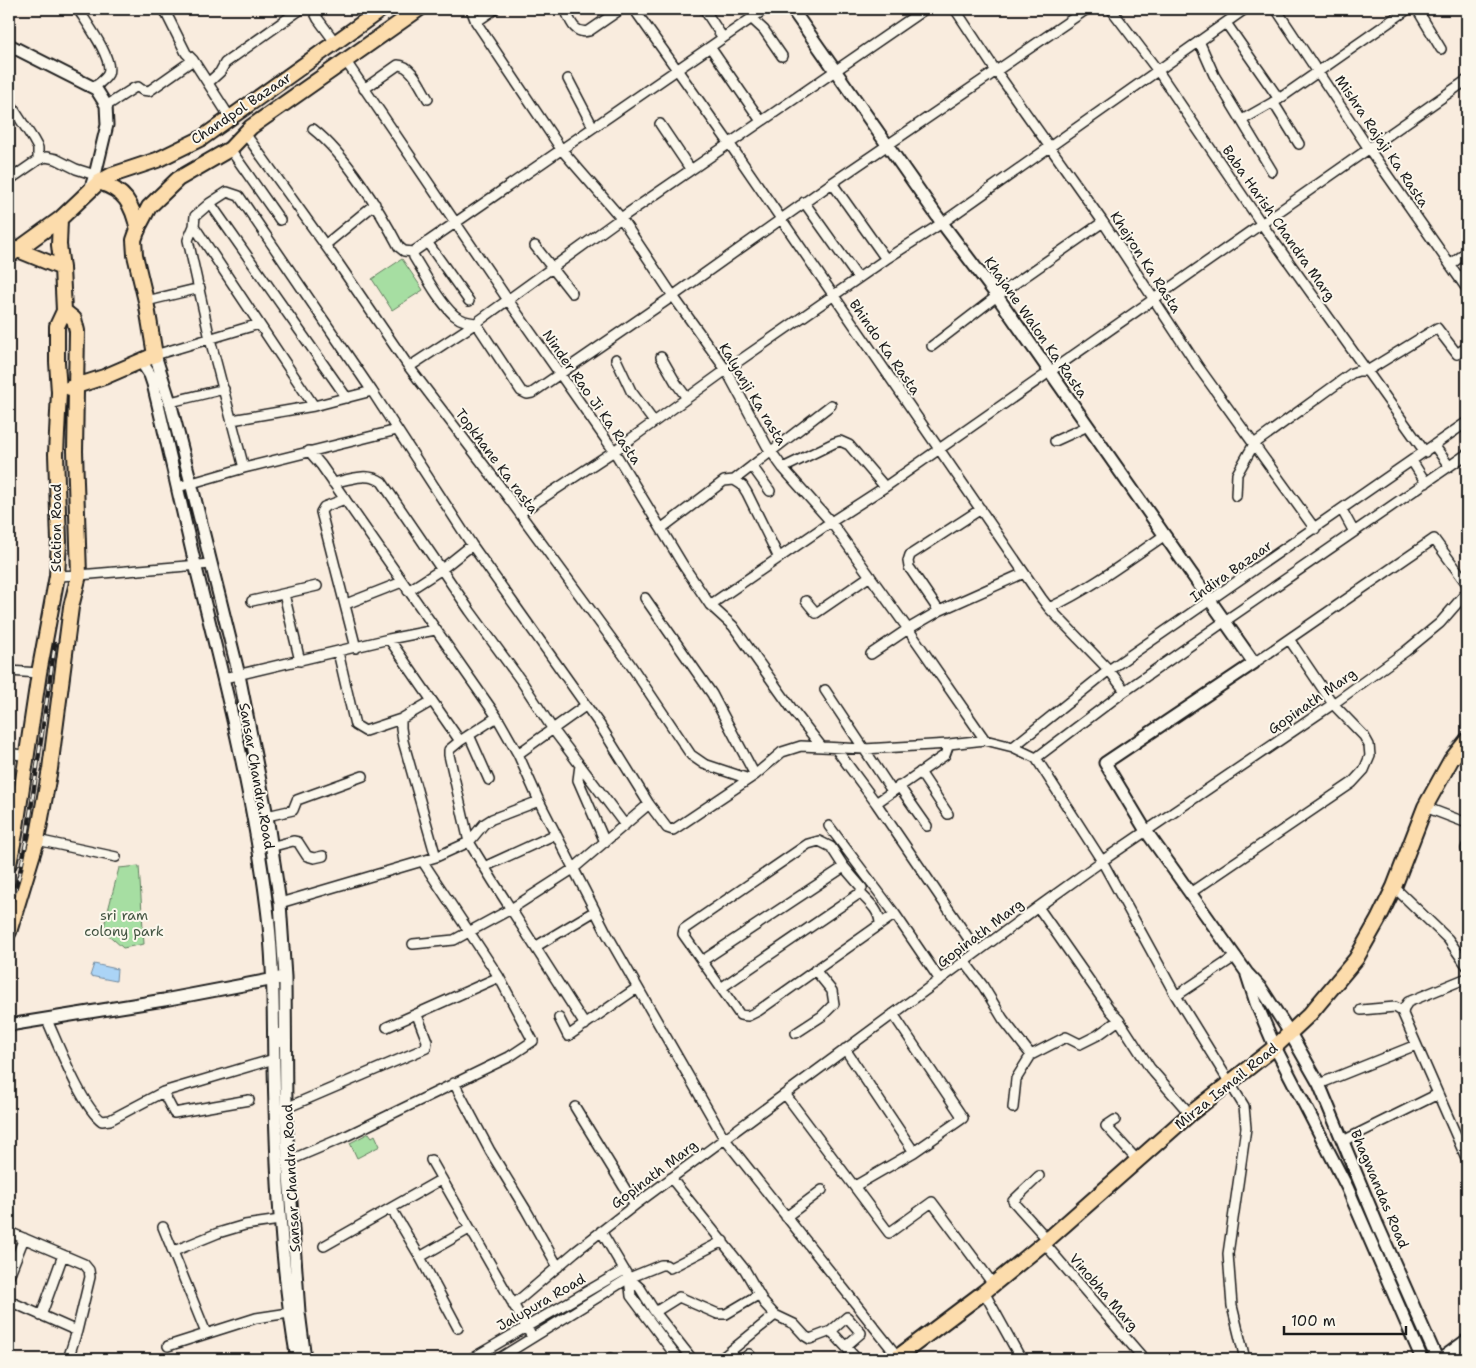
<svg xmlns="http://www.w3.org/2000/svg" width="1476" height="1368" font-family="'Shantell Sans',sans-serif">
	<style>
		.green { fill: #a6dea2; stroke: #617d5f }
		.water { fill: #abd4f6; stroke: #728a9f }
		.lines { fill: none; stroke-linecap: round; stroke-linejoin: round }
		.minor-casing { stroke: #1c1c1c; stroke-width: 12 }
		.tertiary-casing { stroke: #1c1c1c; stroke-width: 15 }
		.primary-casing { stroke: #1c1c1c; stroke-width: 18 }
		.trunk-casing { stroke: #1c1c1c; stroke-width: 18 }
		.minor { stroke: #fbf7ec; stroke-width: 9 }
		.tertiary { stroke: #fbf7ec; stroke-width: 11 }
		.primary { stroke: #fcdcac; stroke-width: 14 }
		.trunk { stroke: #fcdcac; stroke-width: 14 }
		.rail-casing { stroke: #1c1c1c; stroke-width: 4.5 }
		.rail { stroke: #fbf7ec; stroke-width: 2.5; stroke-dasharray: 8; stroke-linecap: butt }
		.labels { text-anchor: middle; dominant-baseline: central; stroke-width: 4; stroke-linejoin: round; paint-order: stroke }
		.street-label { font-size: 14px; fill: #1c1c1c; stroke: #fbf7ec }
		.park-label { font-size: 14px; fill: #455644; stroke: #fbf7ec }
	</style>
	<rect width="100%" height="100%" fill="#f9ecde"/>
	<filter id="ink" filterUnits="userSpaceOnUse"><feTurbulence type="fractalNoise" baseFrequency=".02" numOctaves="2"/><feDisplacementMap in="SourceGraphic" scale="10" xChannelSelector="R" yChannelSelector="G"/><feConvolveMatrix kernelMatrix="1 2 1 2 8 2 1 2 1" color-interpolation-filters="sRGB"/></filter>
	<g filter="url(#ink)">
		<path class="green" d="M402 259 423 290 392 310 372 279Z
			M139 866 144 944 123 948 103 930 119 868Z
			M369 1133 372 1137 375 1135 380 1146 357 1158 350 1143Z"/>
		<path class="water" d="M94 964 117 969 116 981 90 976Z"/>
		<g class="lines">
			<defs>
				<path id="minor" d="M78 9C86 22 114 59 108 74 105 80 98 84 93 88
					M164 9 186 53 193 60 231 119
					M313 9 318 19 335 42
					M471 9 476 22 561 149 621 218 673 296 726 370 767 446 783 468 831 522 908 629 985 740
					M565 9C570 20 574 35 589 31L621 9
					M634 9 729 143 1042 599 1049 608 1109 670 1125 691
					M704 9 723 38
					M955 9 996 71 1103 222 1199 368 1315 529
					M1111 9 1158 71 1261 223 1425 452
					M1276 9 1369 149 1467 289
					M1417 9 1441 49
					M751 18 764 30 782 56
					M476 22 495 9
					M1226 23 1279 99
					M1199 41 1214 75 1272 171
					M710 47 761 121
					M345 60 508 300 614 451 683 565 710 605 733 626 792 709 821 746
					M568 79 593 127
					M208 83 220 72 225 63 301 9
					M364 89 398 65C412 65 421 88 428 99
					M9 102 33 139 38 148V160
					M1273 102 1299 144
					M106 106 134 88 138 87 142 90 149 91 193 60
					M1242 120 1279 99 1408 9
					M660 124 691 170
					M313 129C346 155 379 209 399 247L404 251 413 252 765 9
					M244 132 338 263 409 367 496 481 630 664 691 755 704 764 749 779
					M230 149 280 220
					M9 180 38 160 46 157 56 159 76 169 95 175
					M832 183 886 259
					M804 202 858 278
					M210 203 347 398
					M194 226 314 406
					M427 242 469 301
					M325 245 375 204
					M535 246 572 293
					M413 252 414 257C426 276 438 300 454 315 461 321 468 322 476 323L521 391 527 394 532 393 673 296 832 183 1087 9
					M1450 265 1463 255 1467 250
					M146 301 200 288
					M932 346 997 296 1103 222
					M155 355 259 324
					M661 357 676 383 687 398
					M616 359 631 391 654 422
					M409 367 476 323 621 218 925 9
					M170 402 224 389
					M232 420 314 406 372 391
					M1055 441 1088 426
					M1434 445 1449 466
					M309 451 321 465 497 717 518 754 539 801 607 934 724 1138 898 1357
					M1412 461 1426 483
					M752 466 770 491
					M244 468 210 339 188 240 194 226 195 216 210 203 227 192 239 196 372 391 472 545 600 725 649 804 667 828 673 830 755 775 782 752 801 746 864 749 949 744 985 740 1013 747 1036 758 1102 861 1176 996 1244 1106 1246 1128 1228 1254 1232 1306 1245 1359
					M783 468 834 443 840 441 849 445 885 487
					M734 480 742 485 747 493 779 558
					M333 483C350 479 367 472 382 482L470 611 522 682 552 728 625 825
					M178 487 244 468 397 430
					M1236 496 1237 474 1254 444 1352 373 1358 371H1367L1437 328 1457 354 1467 347
					M345 499 324 507 321 512 356 648
					M1342 510 1354 532
					M520 513 614 451 726 370 886 259 942 223 1245 9
					M662 528 724 481 734 480 831 405
					M57 576 79 575 211 564
					M408 591 442 569 472 545
					M284 594 300 661
					M645 598 712 694 755 775
					M252 601 317 586
					M806 601 816 613 870 576
					M346 604 402 582
					M710 605 831 522 885 487 1467 80
					M1049 608C1090 589 1127 561 1165 535
					M939 611 909 567 908 561 910 555 981 509
					M389 639 460 741
					M338 652 355 725 365 731 401 719 432 701
					M871 654 908 629 939 611 1024 573
					M1254 663 1434 539 1467 584
					M9 671 39 673
					M224 678 389 639 435 630
					M825 690 892 791
					M497 717 460 741 449 750V755L469 842 493 881 585 1025
					M401 719V728L403 741 436 857
					M469 735 489 780
					M1013 747 1109 670 1467 422
					M836 749 876 803 945 755 949 744
					M9 753 27 756
					M518 754 585 706
					M1036 758 1125 691 1225 621 1467 454
					M580 765 578 780 605 842
					M920 772 948 814
					M899 786 927 826
					M876 803 977 951
					M9 804 20 803
					M1425 807 1467 823
					M267 816 293 810 297 800 363 776
					M829 826 895 914 940 980
					M37 840 116 857
					M270 847 293 841 298 842 307 856 314 858 323 856
					M1466 849 1467 846
					M484 867 556 834
					M1394 887 1448 939 1467 966
					M860 893C869 902 880 911 880 924
					M1190 893 1352 783 1364 770 1370 756 1369 745 1364 736 1333 704 1289 639
					M280 903 436 857 469 842 484 824 492 819 539 801
					M1038 907 1110 1010 1119 1020 1150 1068 1190 1114
					M413 944 454 940 511 909 573 869 649 804
					M535 947 595 911
					M702 961 844 867 831 847 819 841 808 844 684 929 683 934 740 1015 748 1016 758 1011 895 914
					M964 961 983 986 1003 1019 1031 1055 1066 1037 1080 1044 1098 1035 1119 1020
					M1467 978 1408 1002 1404 1008 1403 1014 1467 1160
					M721 988 860 893 862 888 844 867
					M1176 996 1236 956
					M1361 1010 1395 1007 1403 1012
					M559 1018 568 1036 637 988
					M47 1020C58 1044 82 1107 102 1121L110 1120 163 1092 274 1059
					M387 1027 499 977
					M796 1033 822 1016 834 1004 832 991 815 970
					M845 1049 914 1152
					M454 1083 490 1151 526 1210 558 1267
					M1319 1084 1416 1045
					M163 1092 174 1113 249 1100
					M785 1094 889 1233 932 1202 993 1284
					M575 1107 635 1205
					M286 1108 426 1048 427 1041 417 1015
					M1013 1108 1016 1079 1031 1055
					M1115 1120 1106 1126 1138 1161
					M1343 1141 1438 1094
					M431 1160 532 1337
					M288 1161 340 1139 509 1057 533 1041 499 977 423 862
					M1039 1176 1013 1201 1048 1240
					M671 1178 745 1270 764 1303 775 1315 794 1324 805 1336 810 1339 831 1331
					M855 1186 914 1152 963 1118 893 1014
					M391 1208 420 1257
					M786 1217 822 1190
					M163 1227 206 1333
					M601 1231 629 1278 640 1288 655 1312 692 1359
					M9 1232 84 1264 89 1270 90 1277 77 1331 68 1359
					M1044 1243 1144 1359
					M324 1246 442 1179
					M174 1251 218 1233 245 1225 280 1220
					M9 1276 24 1238
					M629 1278 631 1296 678 1359
					M984 1292 1021 1359
					M9 1301 77 1331
					M513 1305 575 1252 635 1205 1038 907 1102 861 1333 704 1406 651 1440 623 1467 592
					M655 1312 679 1297 718 1314H726L758 1295
					M41 1316 63 1255
					M458 1328 420 1257 469 1229
					M168 1346 256 1318 289 1313
					M846 1346 861 1333 847 1317 831 1331 857 1359
					M722 1358 775 1315
					M471 1359 624 1270
					M498 1359 629 1278 661 1265H666L670 1268 723 1241
					M608 1359 610 1358 611 1359
					M743 1359 749 1354 753 1359"/>
				<path id="tertiary" d="M792 9 942 223 997 296 1254 663 1105 763 1146 831 1247 973 1261 988 1290 1033 1319 1084 1378 1226 1437 1359
					M9 45 96 89 106 105 107 125 95 175 90 190
					M155 355 170 402 191 483 239 675 267 816 280 903 285 977 286 1108 288 1161 299 1312 305 1359
					M141 361 150 375 153 384C168 445 181 506 196 568 224 680 253 793 267 908 274 961 273 1014 274 1067 276 1165 280 1263 297 1359
					M1247 975 1256 1003 1275 1047 1347 1187 1422 1359
					M9 1025 164 1000 280 978
					M1441 1359 1467 1340"/>
				<path id="primary" d="M99 182C125 191 132 203 138 230
					M18 250 62 268
					M9 256 60 219 99 182 112 175 157 160 202 138 382 9
					M70 388 104 377 155 355 146 301 135 255 134 240 139 226 149 207 178 179 230 149 251 127 419 9
					M9 864 15 834 39 673 57 576 59 541 56 454 59 392 57 362V326L64 311 62 268 59 245 60 219
					M9 932 37 840 50 769 71 607 79 575 75 451 77 331 74 319 64 311"/>
				<path id="trunk" d="M895 1359 984 1292 1044 1243 1190 1114 1275 1047 1310 1014 1356 959 1378 920 1394 887 1425 807 1451 760 1467 740"/>
			</defs>
			<use href="#minor" class="minor-casing"/>
			<use href="#tertiary" class="tertiary-casing"/>
			<use href="#primary" class="primary-casing"/>
			<use href="#trunk" class="trunk-casing"/>
			<use href="#minor" class="minor"/>
			<use href="#tertiary" class="tertiary"/>
			<use href="#primary" class="primary"/>
			<use href="#trunk" class="trunk"/>
			<defs>
				<path id="rail" d="M9 910 20 873 26 843 55 644"/>
			</defs>
			<use href="#rail" class="rail-casing"/>
			<use href="#rail" class="rail"/>
		</g>
	</g>
	<g class="labels">
		<g class="street-label">
			<text transform="translate(241 108) rotate(-34)">Chandpol Bazaar</text>
			<text transform="translate(1382 141) rotate(56)">Mishra Rajaji Ka Rasta</text>
			<text transform="translate(1279 223) rotate(55)">Baba Harish Chandra Marg</text>
			<text transform="translate(1146 262) rotate(57)">Khejron Ka Rasta</text>
			<text transform="translate(1036 327) rotate(55)">Khajane Walon Ka Rasta</text>
			<text transform="translate(885 347) rotate(55)">Bhindo Ka Rasta</text>
			<text transform="translate(753 394) rotate(59)">Kalyanji Ka rasta</text>
			<text transform="translate(592 397) rotate(55)">Ninder Rao Ji Ka Rasta</text>
			<text transform="translate(497 461) rotate(53)">Topkhane Ka rasta</text>
			<text transform="translate(56 528) rotate(-90)">Station Road</text>
			<text transform="translate(1231 571) rotate(-35)">Indira Bazaar</text>
			<text transform="translate(1312 701) rotate(-35)">Gopinath Marg</text>
			<text transform="translate(257 776) rotate(80)">Sansar Chandra Road</text>
			<text transform="translate(980 933) rotate(-37)">Gopinath Marg</text>
			<text transform="translate(1226 1086) rotate(-39)">Mirza Ismail Road</text>
			<text transform="translate(654 1174) rotate(-37)">Gopinath Marg</text>
			<text transform="translate(291 1178) rotate(-93)">Sansar Chandra Road</text>
			<text transform="translate(1380 1189) rotate(67)">Bhagwandas Road</text>
			<text transform="translate(1104 1292) rotate(49)">Vinobha Marg</text>
			<text transform="translate(541 1302) rotate(-30)">Jalupura Road</text>
		</g>
		<g class="park-label">
			<text x="124" y="915">sri ram<tspan x="124" dy="16">colony park</tspan></text>
		</g>
	</g>
	<rect width="1476" height="1368" fill="none" stroke="#fbf7ec" stroke-width="30"/>
	<rect x="15" y="15" width="1446" height="1338" fill="none" stroke="#1c1c1c" stroke-width="2" filter="url(#ink)"/>
	<path d="M1284 1326v8h122v-8" fill="none" stroke="#1c1c1c" stroke-width="2.5"/>
	<text x="1291" y="1326" font-size="15" fill="#1c1c1c" stroke="#fbf7ec" stroke-width="4" paint-order="stroke">100 m</text>
</svg>
